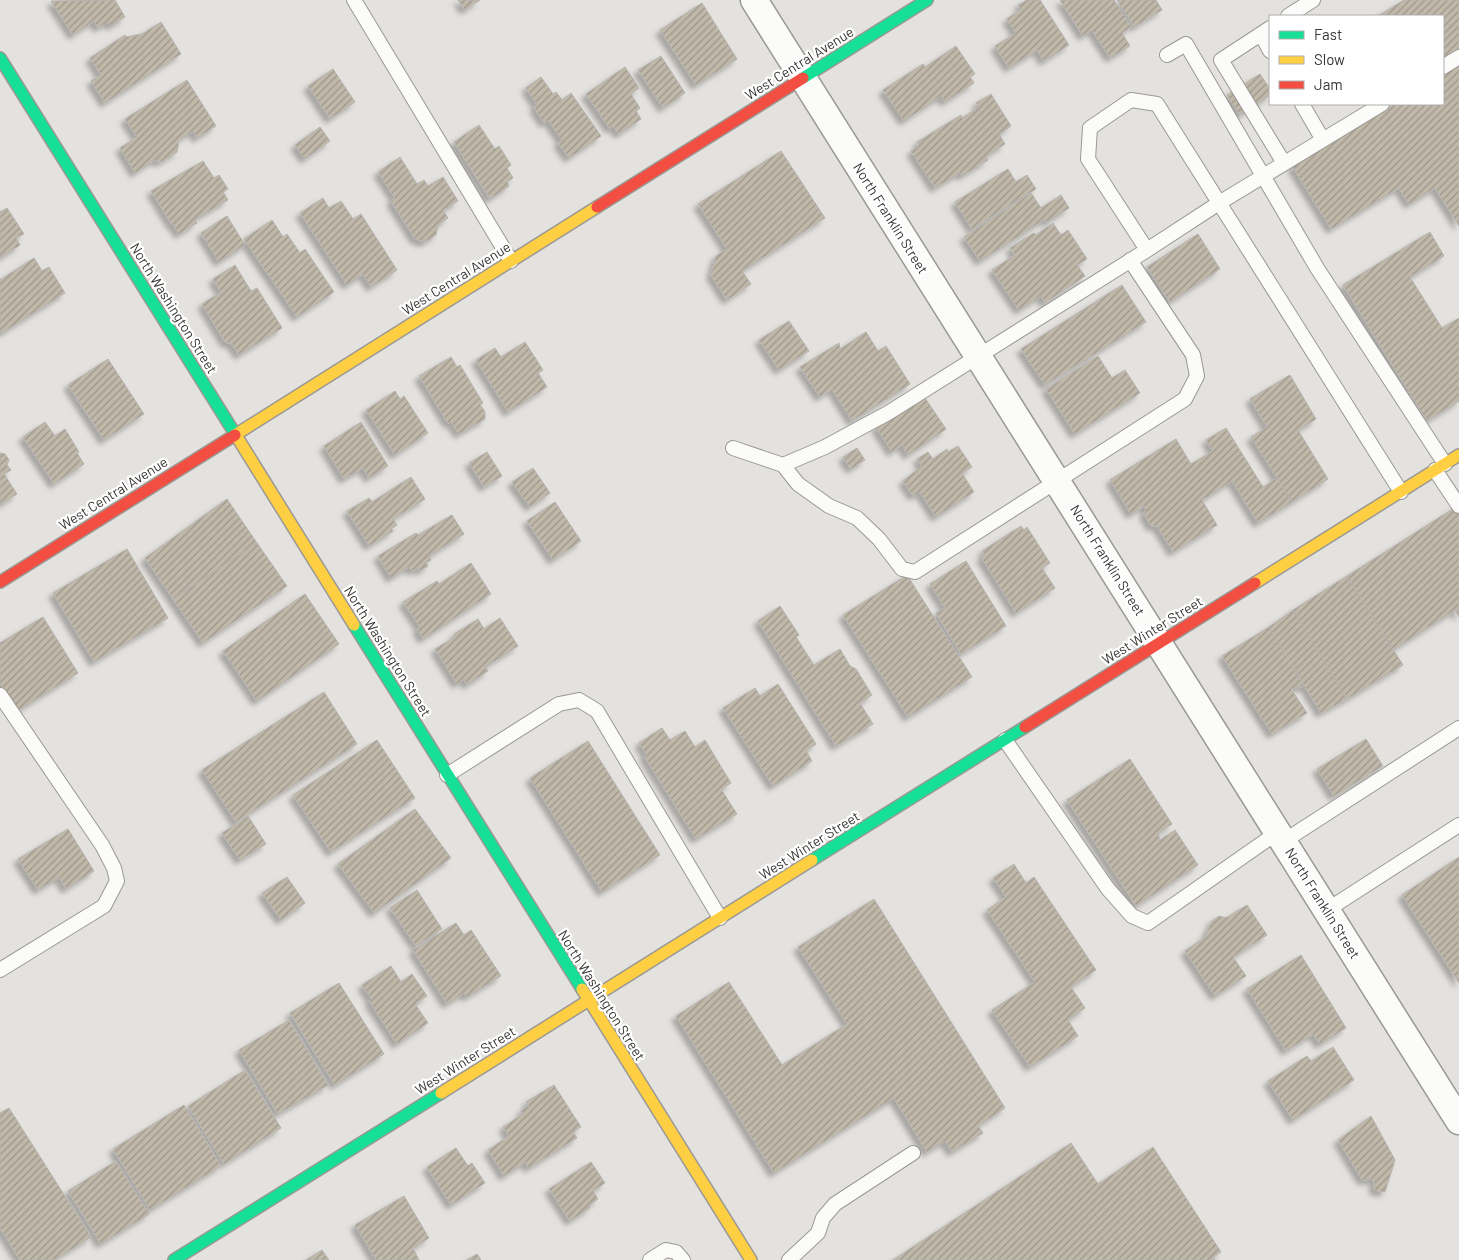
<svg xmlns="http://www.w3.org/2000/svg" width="1459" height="1260" font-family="Barlow,sans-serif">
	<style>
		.building { fill: url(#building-hatch); stroke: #b5b3b0; filter: url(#shadow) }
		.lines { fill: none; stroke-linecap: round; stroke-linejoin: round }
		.lane-casing { stroke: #9a9894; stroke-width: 16 }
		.street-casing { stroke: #9a9894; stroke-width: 29 }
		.fast-casing { stroke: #9a9894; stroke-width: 14 }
		.slow-casing { stroke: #9a9894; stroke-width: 14 }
		.jam-casing { stroke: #9a9894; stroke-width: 14 }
		.lane { stroke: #fbfbfa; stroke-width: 14 }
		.street { stroke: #fbfbfa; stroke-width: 26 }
		.fast { stroke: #16e098; stroke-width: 11 }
		.slow { stroke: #ffcf43; stroke-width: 11 }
		.jam { stroke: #f24e42; stroke-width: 11 }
		.labels { text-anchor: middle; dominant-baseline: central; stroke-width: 4.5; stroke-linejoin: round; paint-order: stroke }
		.street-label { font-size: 14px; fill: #373532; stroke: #fff }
	</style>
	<defs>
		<pattern id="building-hatch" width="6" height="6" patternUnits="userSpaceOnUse" patternTransform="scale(1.25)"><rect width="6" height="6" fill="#c0b8a9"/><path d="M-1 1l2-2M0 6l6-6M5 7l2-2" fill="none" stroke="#9d968a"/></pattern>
		<filter id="shadow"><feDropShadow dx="-4.5" dy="4.5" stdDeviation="2.5" flood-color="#0004"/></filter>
	</defs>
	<rect width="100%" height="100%" fill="#e4e2de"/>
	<path class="building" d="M115 0 125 17 111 26 108 22 98 28 94 21 73 35 51 1Z
		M458 0H480L465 10Z
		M1027 0H1040L1069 45 1044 61 1037 50 1009 68 995 46 1016 33 1007 19 1021 9 1018 5Z
		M1060 0H1114L1131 27 1122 33 1130 46 1110 58 1092 30 1083 36Z
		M1117 0H1156L1162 10 1134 27Z
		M1404 0H1459V51L1443 61V16H1378Z
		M702 3 737 59 696 85 660 30Z
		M161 22 181 54 105 103 91 81 101 75 90 58 125 35 126 37 142 34Z
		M956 46 975 74 970 77 974 83 945 102 941 96 904 121 883 90 923 64 925 67Z
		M661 56 685 93 663 108 638 70Z
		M1459 65V226L1435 188 1409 204 1399 188 1331 229 1292 166 1395 104H1443V75Z
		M625 67 639 88 631 94 640 108 636 111 641 119 619 134 613 126 610 129 586 94Z
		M333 69 355 102 330 119 308 86Z
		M1260 74 1270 89V95L1240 115 1227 95Z
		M541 77 553 94 556 92 562 100 571 93 601 136 569 158 558 143 562 140 548 120 544 123 534 107 537 105 526 88Z
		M187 80 216 126 197 138 193 131 179 140 177 152 161 162 154 160 135 173 120 148 137 137 125 119Z
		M991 94 1011 126 999 134 1005 144 985 157 988 160 962 176 960 173 935 188 911 151 919 146 917 142 961 115 962 118 979 107 976 103Z
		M479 125 495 149 499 146 511 165 507 168 513 178 507 182 509 186 490 199 454 142Z
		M320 127 330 141 305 159 295 145Z
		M781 151 825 218 742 271 751 284 727 300 711 275 716 256 727 249 698 204Z
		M400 157 417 184 424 180 428 186 443 177 458 201 443 210 448 218 438 225 436 235 425 242 415 239 391 201 395 198 378 172Z
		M203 161 214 178 219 175 228 189 223 192 228 200 194 220 197 223 179 234 173 224 172 225 151 191Z
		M1008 169 1016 182 1027 175 1036 189 972 229 955 202Z
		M1031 193 1041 208 1061 195 1069 208 1047 222 1045 219 980 261 964 237Z
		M323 198 329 208 341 201 353 219 361 214 397 270 371 287 363 274 347 285 300 213Z
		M7 208 24 234 16 238 20 245 0 258V212Z
		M227 216 245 245 219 262 201 233Z
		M272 220 283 237 287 234 300 253 305 249 334 292 297 317 244 239Z
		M1053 223 1061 235 1068 230 1087 259 1077 265 1085 276 1045 303 1041 296 1019 310 992 270 1015 255 1010 248 1034 233 1036 235Z
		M1430 232 1444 256 1410 277 1442 328 1459 318V401L1427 421 1343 285Z
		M1198 234 1220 269 1170 302 1147 267Z
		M34 258 42 271 49 267 65 293 2 333 0 330V280Z
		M235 265 251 291 257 288 282 328 239 355 232 344 225 342 202 304 221 292 213 279Z
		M1122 285 1146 322 1045 385 1021 349Z
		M789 321 809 351 779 370 759 340Z
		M866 332 878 351 886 346 910 384 852 421 832 389 820 397 800 367 839 343 840 349Z
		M525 342 543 370 538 373 547 387 508 412 476 360 495 348 501 357Z
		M1098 356 1112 378 1125 370 1140 393 1075 434 1046 389Z
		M451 357 457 367 460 365 483 403 480 404 485 412V419L459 434 451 422 448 423 419 376Z
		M108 359 144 414 104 440 68 385Z
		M1290 375 1316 419 1298 430 1328 479 1292 502 1251 437 1267 427 1250 399Z
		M395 391 400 399 404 396 428 433 395 455 366 410Z
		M923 395 946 429 908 455 902 445 892 452 876 427Z
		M45 422 55 436 65 429 79 452 77 453 84 464 54 484 23 437Z
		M361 422 388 466 369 478 363 468 344 479 324 446Z
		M1226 428 1263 487 1277 478 1292 502 1258 523 1232 481 1202 500 1217 525 1173 552 1157 526H1151L1144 514 1146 510 1144 506 1131 514 1110 480 1176 439 1191 464 1213 451 1206 440Z
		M958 446 972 467 962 473 974 492 936 517 920 492 913 496 903 481 922 466 917 459 928 452 933 459 947 449 948 452Z
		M857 448 865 460 851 469 843 457Z
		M487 452 502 476 484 487 469 463Z
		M0 453 5 454 9 460 7 465 11 470 4 474 17 494 0 505Z
		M533 468 550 493 530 507 512 482Z
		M411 477 425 499 393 519 397 525 391 529 393 531 369 546 347 511 369 498 372 502Z
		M227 499 257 543 173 599 145 558Z
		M555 502 581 541 553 560 527 521Z
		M1459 505V617L1455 610 1393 650 1347 576Z
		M452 515 464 534 429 556 431 560 426 563 428 566 420 571 418 568 412 571 409 567 391 578 378 556 416 533 418 535Z
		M1021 526 1024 530 1027 527 1050 563 1042 568 1055 588 1016 613 981 557 985 555 982 551Z
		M257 543 287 586 203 643 173 599Z
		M127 549 168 618 94 662 53 593Z
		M966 561 1006 626 961 654 936 613 945 608 930 584Z
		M471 563 491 594 423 639 417 629 420 627 403 602 437 581 439 584Z
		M907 575 972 677 908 717 843 615Z
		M1347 576 1403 665 1347 699 1293 610Z
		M305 594 339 644 257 701 223 651Z
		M780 606 799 635 796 637 814 665 840 649 850 666 856 669 872 695 860 703 873 724 836 746 758 621Z
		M1293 610 1347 699 1321 713 1269 627Z
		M43 617 78 673 17 711 0 683V643Z
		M500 618 518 646 485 667 488 671 467 685 464 679 457 684 435 649 455 637 454 634 478 619 484 629Z
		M1269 627 1304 686 1291 689 1307 713 1272 734 1222 656Z
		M778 684 816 744 806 751 812 761 773 786 723 708 755 688 760 696Z
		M324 692 357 744 236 822 202 770Z
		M662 728 670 740 685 731 695 747 705 740 731 783 721 789 737 814 696 839 644 756 647 755 639 743Z
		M1366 739 1383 766 1334 796 1317 769Z
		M377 740 415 798 331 852 293 795Z
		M588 741 660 855 602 892 530 778Z
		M1130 759 1172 824 1158 833 1160 840 1175 830 1198 865 1136 906 1067 800Z
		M415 809 451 858 374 913 338 864Z
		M248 816 266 844 240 860 222 833Z
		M68 829 94 871 66 889 59 877 38 890 18 859Z
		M1459 857V983L1402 895Z
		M1014 864 1026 883 1034 877 1096 970 1071 987 1085 1008 1068 1020 1078 1036 1030 1067 992 1010 1035 982 987 910 1006 897 993 878Z
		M287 877 305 903 281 920 262 893Z
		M417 890 442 929 416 946 390 908Z
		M874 899 1005 1108 978 1126 983 1133 952 1152 945 1141 927 1152 894 1098 774 1173 676 1016 729 982 782 1065 847 1024 798 947Z
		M1247 905 1267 935 1233 957 1246 976 1215 996 1185 951 1205 937 1212 921 1219 916 1226 918Z
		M456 923 464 935 471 930 501 976 467 997 464 993 447 1004 413 950Z
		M1301 955 1346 1028 1320 1044 1313 1034 1286 1051 1247 989Z
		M391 966 401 982 412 974 427 996 415 1004 428 1023 397 1044 369 1001 372 1000 362 985Z
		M339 983 384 1054 335 1085 290 1013Z
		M289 1020 328 1085 278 1114 239 1050Z
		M1333 1047 1354 1080 1293 1120 1268 1081 1307 1056 1311 1061Z
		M245 1070 281 1128 224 1164 188 1106Z
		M554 1085 581 1127 573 1132 577 1138 529 1168 525 1162 504 1176 488 1150 509 1136 503 1127 523 1114 521 1110 529 1106 526 1102Z
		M184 1105 221 1166 150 1210 113 1149Z
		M9 1108 91 1237 54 1260H20L0 1228V1113Z
		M1371 1116 1395 1160 1385 1192 1374 1190V1179L1362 1180 1338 1140Z
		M1071 1143 1098 1184 1153 1147 1221 1252 1213 1257 1215 1260H893Z
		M456 1148 468 1166 472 1163 485 1183 451 1205 427 1167Z
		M116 1161 149 1214 101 1244 68 1191Z
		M591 1162 605 1183 593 1191 598 1199 588 1206 590 1208 570 1221 549 1189Z
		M404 1196 429 1238 413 1248 419 1260H376L355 1225Z
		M322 1250 329 1260H306Z
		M477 1254 481 1260H467Z"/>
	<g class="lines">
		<defs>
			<path id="lane" d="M354 0 511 261
				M1288 16 1313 0
				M1270 28 1221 60 1284 163
				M1261 34 1270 51
				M1167 55 1186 44 1317 268 1445 464
				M1443 67 1459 57
				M1302 104 1323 140
				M1147 250 1088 159 1090 128 1131 100 1157 104 1401 492
				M733 448 783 465 798 484 829 506 857 518 879 539 902 569 915 572 1185 399 1197 376 1193 355 1130 260
				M783 465 825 447 888 413 1147 250 1219 203 1382 104
				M1435 470 1459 506
				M0 695 102 845 114 868 117 881 104 906 0 970
				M1005 740 1108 889 1132 916 1148 923 1278 832
				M447 775 559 704 579 700 597 711 720 918
				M1284 841 1459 728
				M1327 910 1459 825
				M650 1260 666 1250 676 1252 683 1260
				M789 1260 818 1233 823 1218 835 1204 913 1153"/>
			<path id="street" d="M754 0 1459 1121"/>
			<path id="fast" d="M0 58 237 437
				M803 78 927 0
				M354 625 582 989
				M812 860 1025 727
				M174 1260 441 1093"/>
			<path id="slow" d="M235 435 597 207
				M237 437 354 625
				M1255 583 1459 455
				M582 989 751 1260
				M441 1093 812 860"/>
			<path id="jam" d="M597 207 803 78
				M0 582 235 435
				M1025 727 1255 583"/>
		</defs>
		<use href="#lane" class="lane-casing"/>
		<use href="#street" class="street-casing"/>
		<use href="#fast" class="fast-casing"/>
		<use href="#slow" class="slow-casing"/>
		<use href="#jam" class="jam-casing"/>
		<use href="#lane" class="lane"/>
		<use href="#street" class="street"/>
		<use href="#fast" class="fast"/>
		<use href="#slow" class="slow"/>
		<use href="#jam" class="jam"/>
	</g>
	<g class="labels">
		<g class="street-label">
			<text transform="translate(799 63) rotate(-32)">West Central Avenue</text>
			<text transform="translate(891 218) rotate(58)">North Franklin Street</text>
			<text transform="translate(456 278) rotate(-32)">West Central Avenue</text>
			<text transform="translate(174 308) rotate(58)">North Washington Street</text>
			<text transform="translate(113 493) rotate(-32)">West Central Avenue</text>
			<text transform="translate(1108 560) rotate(58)">North Franklin Street</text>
			<text transform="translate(1152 630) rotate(-32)">West Winter Street</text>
			<text transform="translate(388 651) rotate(58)">North Washington Street</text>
			<text transform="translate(809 845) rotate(-32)">West Winter Street</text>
			<text transform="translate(1323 903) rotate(58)">North Franklin Street</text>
			<text transform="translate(602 995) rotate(58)">North Washington Street</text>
			<text transform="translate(465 1060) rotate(-32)">West Winter Street</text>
		</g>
	</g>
	<rect x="1269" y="15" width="175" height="90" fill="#ffffff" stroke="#afaead"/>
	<rect x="1279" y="31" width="25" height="8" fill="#16e098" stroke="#afaead"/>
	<text x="1314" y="40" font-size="15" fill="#373532">Fast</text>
	<rect x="1279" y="56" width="25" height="8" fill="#ffcf43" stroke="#afaead"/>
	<text x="1314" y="65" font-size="15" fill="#373532">Slow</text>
	<rect x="1279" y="81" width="25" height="8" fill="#f24e42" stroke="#afaead"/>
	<text x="1314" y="90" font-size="15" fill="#373532">Jam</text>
</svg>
